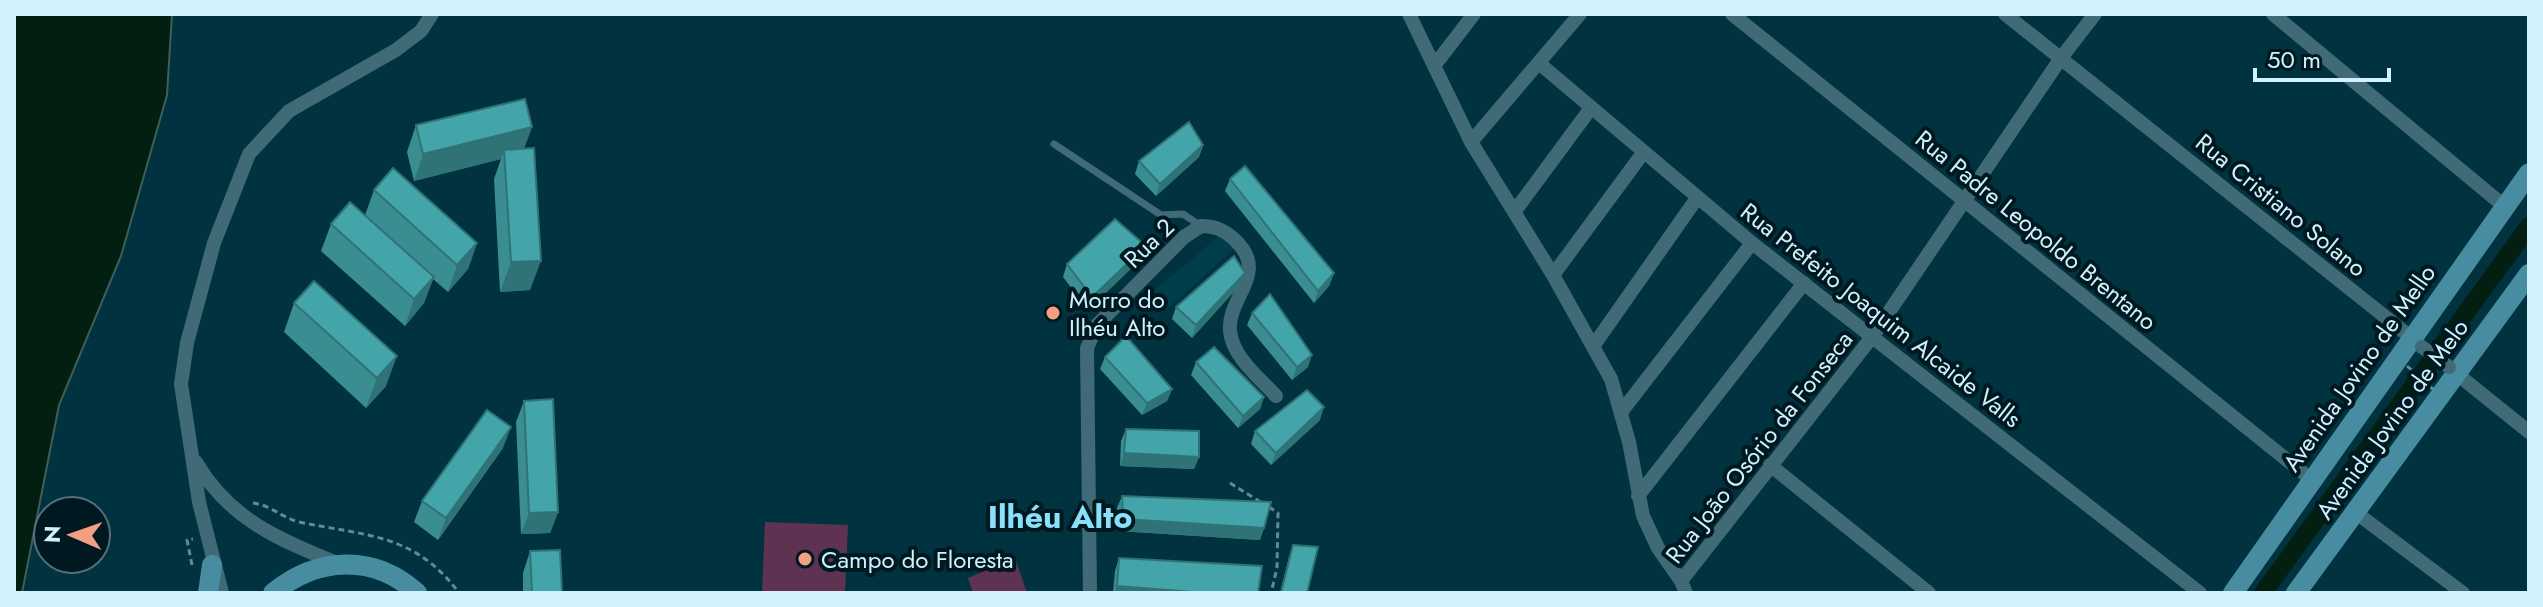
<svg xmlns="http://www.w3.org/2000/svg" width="2543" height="607" font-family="Jost,sans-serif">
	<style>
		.built { fill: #013e4c }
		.pitch { fill: #603252 }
		.water { fill: #021f12; stroke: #405e58; stroke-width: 2 }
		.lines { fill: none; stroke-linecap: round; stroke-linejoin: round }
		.canal { stroke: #021f12; stroke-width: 18 }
		.path { stroke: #608a96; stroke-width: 3; stroke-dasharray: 6 4; stroke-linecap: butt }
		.lane { stroke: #416a77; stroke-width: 7 }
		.street { stroke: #416a77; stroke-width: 14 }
		.secondary { stroke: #478ca1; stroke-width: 20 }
		.path-bridge { stroke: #608a96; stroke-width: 3; stroke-dasharray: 6 4; stroke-linecap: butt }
		.street-bridge { stroke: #416a77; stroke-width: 14 }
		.wall { fill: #3a8d91 }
		.shaded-wall { fill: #2f7376 }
		.building { fill: #43a4a9; stroke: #2f7376; stroke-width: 2 }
		.poi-dot { fill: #f39f83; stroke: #001920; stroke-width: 3 }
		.labels { text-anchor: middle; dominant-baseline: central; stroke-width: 8; stroke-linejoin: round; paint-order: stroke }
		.street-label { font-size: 24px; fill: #d1f1fc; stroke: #001920 }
		.poi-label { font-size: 24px; fill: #d1f1fc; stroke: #001920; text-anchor: start }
		.district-label { font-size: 32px; font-weight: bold; fill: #8ae0fa; stroke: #001920 }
	</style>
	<rect width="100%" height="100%" fill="#00333f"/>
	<path class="built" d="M1225 231 1239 244 1166 310 1154 291Z"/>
	<path class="pitch" d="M765 522 848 525 845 593H762Z
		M1015 558 1027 593H973L968 578Z"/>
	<path class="water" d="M14 14H172L167 95 121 256 59 405 22 593H14Z"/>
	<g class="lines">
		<path class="canal" d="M2263 593 2529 226"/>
		<path class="path" d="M1230 483 1262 503
			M253 503C271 505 282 518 299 522 365 536 415 533 459 593
			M1269 507 1278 513 1277 568 1271 593
			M192 565 187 540 193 539"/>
		<path class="lane" d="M1054 144 1161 215 1183 214 1201 226"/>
		<path class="street" d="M1409 14 1471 142 1553 275 1611 379 1629 442 1643 516 1658 548 1681 581
			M1732 14 2312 480
			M2005 14 2418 343
			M2273 14 2504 206
			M1540 64 1752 243 2200 593
			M1434 66 1474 14
			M1471 142 1580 14
			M1515 211 1591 108
			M1553 275 1643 153
			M1594 345 1697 198
			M2452 370 2529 432
			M1622 411 1752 243
			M196 462C228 518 279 540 337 563
			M1770 465 1929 593
			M1638 496 1804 283
			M2355 512 2463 593
			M222 593 199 502 181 384 187 343 214 243 249 154 289 111 396 50 421 31 432 14
			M1090 593 1087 348 1097 325 1184 237 1201 226C1215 226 1224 230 1234 239 1271 273 1227 296 1230 331 1233 358 1259 377 1276 396
			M1686 593 1681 581 1872 337 2061 58 2095 14"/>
		<path class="secondary" d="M208 593 212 565
			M273 593C317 557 373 553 417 593
			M2233 593 2529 173
			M2296 593 2529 274"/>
		<path class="path-bridge" d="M2407 366 2434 390"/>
		<path class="street-bridge" d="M2422 347 2449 367"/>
	</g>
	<path class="wall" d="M416 125 532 127 524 148 530 290 500 292 494 179 501 159 414 181 407 152Z
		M1203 145 1199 157 1156 196 1135 174 1139 161Z
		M1230 179 1334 273 1329 286 1314 303 1225 191Z
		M374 190 477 243 468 269 448 292 433 279 424 303 405 326 321 251 331 224 365 215Z
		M1141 259 1088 310 1063 277 1067 264Z
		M1240 285 1192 338 1172 319 1176 307Z
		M294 303 386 386 366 408 284 332Z
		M1252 313 1308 367 1292 380 1247 325Z
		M1105 357 1172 389 1167 401 1142 415 1100 369Z
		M1196 362 1264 397 1260 409 1238 428 1191 375Z
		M524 401 558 512 550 533 521 534 516 422Z
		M1320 420 1271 465 1251 444 1255 431Z
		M1126 429 1199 457 1194 469 1120 466 1121 441Z
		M503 448 438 540 414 522 422 501Z
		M1122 496 1264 528 1260 540 1118 531 1117 508Z
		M1293 545 1307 593H1280L1289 557Z
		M530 551 562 593H523V573Z
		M1119 558 1258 593H1113L1115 571Z"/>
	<path class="shaded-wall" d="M532 127 522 154 504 150 501 159 414 181 423 154Z
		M1203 145 1199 157 1156 196 1160 184Z
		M477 243 468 269 448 292 457 265Z
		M1146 246 1141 259 1088 310 1092 297Z
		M541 261 530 290 500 292 511 262Z
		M1245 273 1240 285 1192 338 1196 325Z
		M1334 273 1329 286 1314 303 1318 291Z
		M434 277 424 303 405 326 414 299Z
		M1312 355 1308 367 1292 380 1297 367Z
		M397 356 386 386 366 408 377 378Z
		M1172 389 1167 401 1142 415 1147 403Z
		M1264 397 1260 409 1238 428 1243 416Z
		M1324 407 1320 420 1271 465 1276 453Z
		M511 427 503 448 438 540 446 518Z
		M1124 453 1199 457 1194 469 1120 466Z
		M558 512 550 533 521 534 529 513Z
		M1123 519 1264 528 1260 540 1118 531Z
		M1117 586 1205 593H1114Z"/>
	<path class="building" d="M525 99 532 127 423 154 416 125Z
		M1189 122 1203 145 1160 184 1139 161Z
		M534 148 541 261 511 262 504 150Z
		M1245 166 1334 273 1318 291 1230 179Z
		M393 168 477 243 457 265 374 190Z
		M350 202 434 277 414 299 331 224Z
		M1115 219 1146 246 1092 297 1067 264Z
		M1234 256 1245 273 1196 325 1176 307Z
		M314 281 397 356 377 378 294 303Z
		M1270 294 1312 355 1297 367 1252 313Z
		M1126 336 1172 389 1147 403 1105 357Z
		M1214 347 1264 397 1243 416 1196 362Z
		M1307 390 1324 407 1276 453 1255 431Z
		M553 399 558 512 529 513 524 401Z
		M487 410 511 427 446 518 422 501Z
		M1126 429 1199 431V457L1124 453Z
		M1122 496 1271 502 1264 528 1123 519Z
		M1293 545 1318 547 1307 593H1281Z
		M560 550 562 593H532L530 551Z
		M1119 558 1262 566 1258 593H1205L1117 586Z"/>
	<g class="poi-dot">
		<circle cx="1053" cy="313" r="8"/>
		<circle cx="805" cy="559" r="8"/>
	</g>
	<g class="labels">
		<g class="street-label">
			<text transform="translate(2281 205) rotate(39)">Rua Cristiano Solano</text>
			<text transform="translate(2036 230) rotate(39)">Rua Padre Leopoldo Brentano</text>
			<text transform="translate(1149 243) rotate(-44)">Rua 2</text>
			<text transform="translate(1881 315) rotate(38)">Rua Prefeito Joaquim Alcaide Valls</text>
			<text transform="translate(2359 368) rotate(-55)">Avenida Jovino de Mello</text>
			<text transform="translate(2392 419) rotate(-54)">Avenida Jovino de Melo</text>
			<text transform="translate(1759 447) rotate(-52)">Rua João Osório da Fonseca</text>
		</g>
		<g class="poi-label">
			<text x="1069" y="299">Morro do<tspan x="1069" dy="28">Ilhéu Alto</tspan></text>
			<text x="821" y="559">Campo do Floresta</text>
		</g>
		<g class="district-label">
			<text x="1060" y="517">Ilhéu Alto</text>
		</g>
	</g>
	<rect width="2543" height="607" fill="none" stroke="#d1f1fc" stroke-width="32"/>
	<g transform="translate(72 535) rotate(272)"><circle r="38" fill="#001920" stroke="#546f78" stroke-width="2"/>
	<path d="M0-6L14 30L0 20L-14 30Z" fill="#f39f83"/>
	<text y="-12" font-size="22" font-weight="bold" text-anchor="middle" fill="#d1f1fc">N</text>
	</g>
	<path d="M2255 68v12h134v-12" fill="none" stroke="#d1f1fc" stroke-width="4"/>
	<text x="2267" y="68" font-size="24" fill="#d1f1fc" stroke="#001920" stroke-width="6" paint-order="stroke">50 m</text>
</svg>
